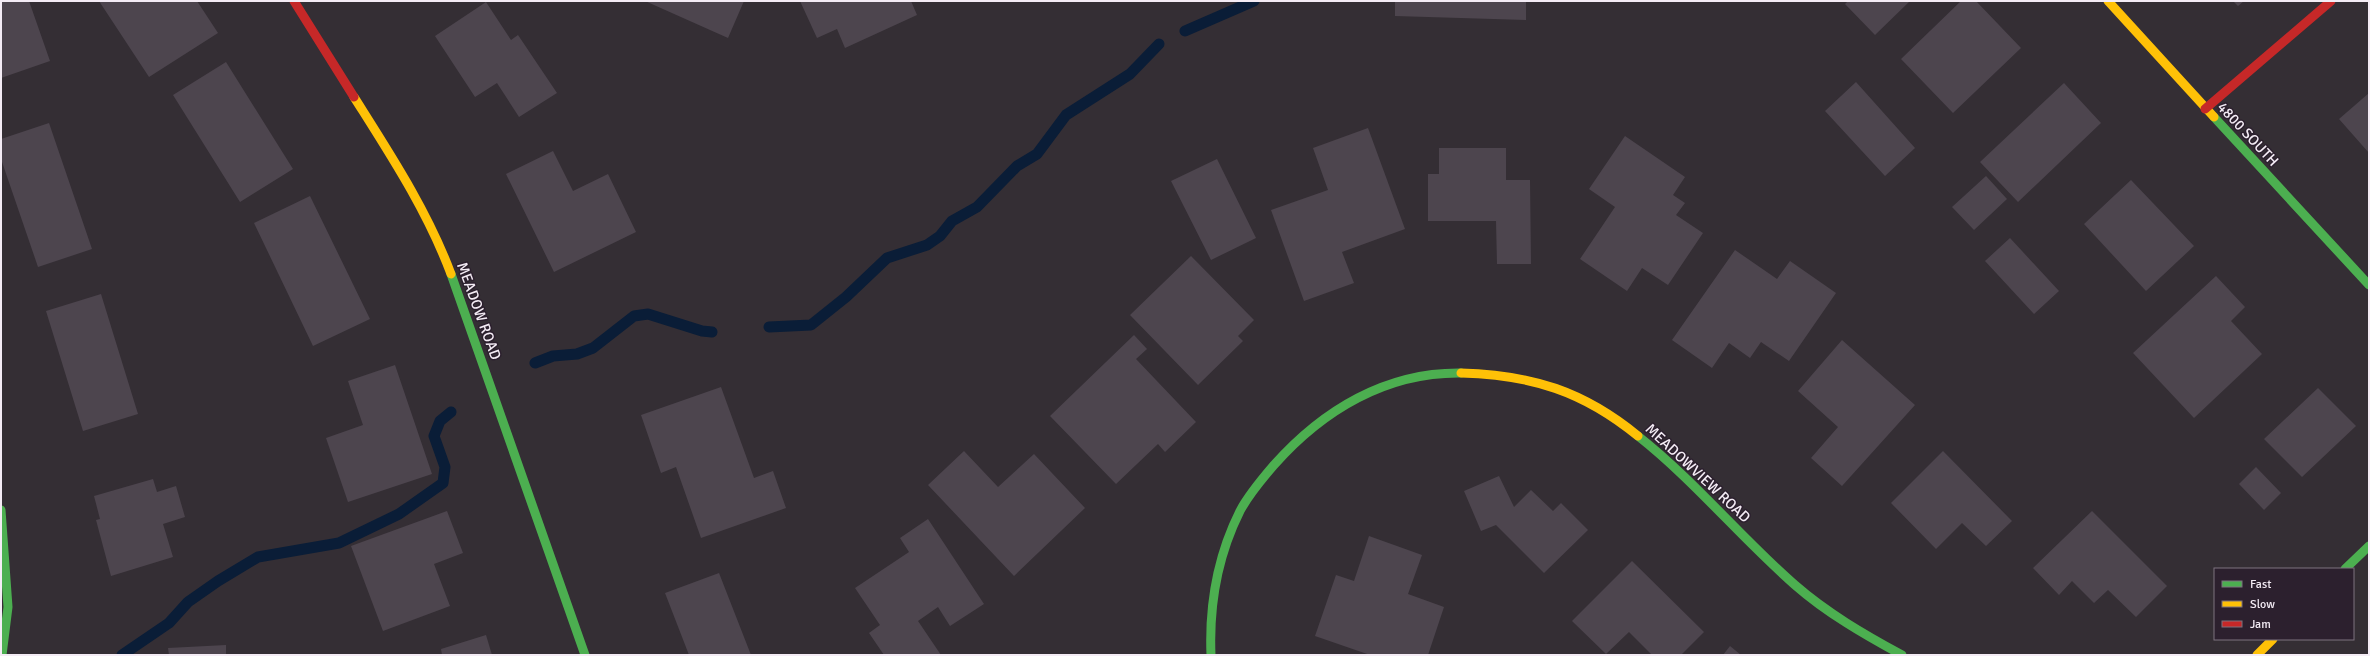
<svg xmlns="http://www.w3.org/2000/svg" width="2370" height="656" font-family="Signika,sans-serif">
	<style>
		.lines { fill: none; stroke-linecap: round; stroke-linejoin: round }
		.stream { stroke: #0a1d37; stroke-width: 11 }
		.building { fill: #4d454e }
		.fast { stroke: #4caf50; stroke-width: 9 }
		.slow { stroke: #ffc107; stroke-width: 9 }
		.jam { stroke: #c62828; stroke-width: 9 }
		.labels { text-anchor: middle; dominant-baseline: central; stroke-width: 3; stroke-linejoin: round; paint-order: stroke }
		.street-label { font-size: 15px; fill: #f4ecf5; stroke: #2c202e }
	</style>
	<rect width="100%" height="100%" fill="#342e34"/>
	<g class="lines">
		<path class="stream" d="M1185 31 1254 1
			M769 327 811 325 846 297 887 258 927 245 940 236 952 221 977 207 1017 166 1037 154 1066 115 1130 74 1159 44
			M535 363 553 356 577 354 593 348 634 316 648 314 702 331 712 332
			M122 655 169 623 188 602 218 581 258 557 339 543 399 514 443 483 445 467 434 436 440 421 451 412"/>
	</g>
	<path class="building" d="M1 1H29L50 61 1 78Z
		M99 1H197L218 33 149 77Z
		M645 1H744L728 38Z
		M800 1H911L917 15 845 48 837 29 817 38Z
		M1395 1H1526V20L1395 16Z
		M1848 1H1910L1875 35 1845 4Z
		M1961 1H1976L2021 48 1953 113 1901 59Z
		M2233 1H2244L2238 6Z
		M486 2 511 40 518 35 557 93 519 117 497 83 475 97 435 36Z
		M226 62 293 169 240 202 173 95Z
		M1856 82 1915 148 1885 176 1825 111Z
		M2064 83 2101 123 2018 202 1980 162Z
		M2369 93V153L2339 119Z
		M49 123 92 249 38 267 1 159V139Z
		M1368 128 1405 229 1342 252 1354 283 1304 301 1271 210 1328 190 1313 148Z
		M1625 136 1685 177 1673 195 1685 203 1676 215 1703 233 1668 285 1642 268 1627 291 1580 259 1615 207 1589 189Z
		M1439 148H1506V180H1530L1531 264H1497L1496 221H1428V174H1439Z
		M553 151 573 191 608 174 636 232 554 272 506 174Z
		M1217 159 1256 238 1211 260 1171 181Z
		M1986 176 2007 199 1974 230 1952 207Z
		M2131 180 2194 246 2146 291 2084 224Z
		M310 196 370 319 313 346 254 223Z
		M2010 238 2059 291 2034 314 1985 261Z
		M1735 250 1777 279 1790 261 1836 293 1789 361 1761 342 1750 358 1729 343 1712 368 1672 340Z
		M1191 256 1254 320 1238 336 1243 341 1198 385 1130 315Z
		M2216 276 2245 307 2231 321 2262 354 2194 418 2133 353Z
		M101 294 138 414 83 431 46 311Z
		M1134 335 1147 349 1136 359 1196 422 1165 452 1158 444 1116 484 1050 416Z
		M1842 340 1915 405 1842 486 1811 458 1838 427 1798 391Z
		M395 365 432 474 348 502 326 438 363 425 348 381Z
		M721 387 754 478 773 471 786 508 701 538 676 467 661 473 641 415Z
		M2318 388 2356 426 2302 477 2264 439Z
		M964 451 998 487 1034 454 1085 508 1014 576 928 485Z
		M1943 451 2012 521 1986 546 1962 523 1936 549 1891 503Z
		M2256 467 2281 493 2264 510 2239 484Z
		M1499 476 1514 507 1531 490 1553 511 1561 503 1588 530 1544 573 1496 525 1481 531 1464 491Z
		M153 479 157 492 176 486 185 517 163 524 173 557 111 576 96 520 100 519 94 496Z
		M447 511 463 553 434 564 450 606 383 631 351 546Z
		M2092 511 2167 586 2136 617 2108 590 2094 603 2072 581 2059 595 2033 568Z
		M928 519 984 604 950 626 938 607 918 621 941 655H884L869 633 880 625 855 588 909 552 900 538Z
		M1369 536 1422 555 1408 594 1444 607 1428 655H1370L1315 636 1336 575 1354 581Z
		M1632 561 1704 632 1681 655H1652L1629 632 1606 654 1572 621Z
		M719 573 751 655H689L665 593Z
		M486 635 492 655H442L441 649Z
		M226 645V655H169L168 648Z
		M1730 646 1741 655H1723Z"/>
	<g class="lines">
		<path class="fast" d="M2214 117 2369 285
			M451 274 585 655
			M1638 436C1695 481 1741 538 1795 585 1827 613 1865 635 1902 655
			M1 510 8 607 2 655
			M2345 569 2369 546
			M1211 655C1209 606 1218 555 1240 511 1249 494 1262 479 1274 465 1323 410 1386 372 1461 373"/>
		<path class="slow" d="M2108 1 2214 117
			M354 97C390 154 427 210 451 274
			M1461 373C1532 375 1583 391 1638 436
			M2257 655 2273 639"/>
		<path class="jam" d="M294 1 354 97
			M2205 109 2331 1"/>
	</g>
	<g class="labels">
		<g class="street-label">
			<text transform="translate(2248 134) rotate(47)">4800 SOUTH</text>
			<text transform="translate(479 311) rotate(70)">MEADOW ROAD</text>
			<text transform="translate(1698 473) rotate(43)">MEADOWVIEW ROAD</text>
		</g>
	</g>
	<rect width="2370" height="656" fill="none" stroke="#f4ecf5" stroke-width="4"/>
	<rect x="2214" y="568" width="140" height="72" fill="#2c202e" stroke="#7c727e"/>
	<rect x="2222" y="581" width="20" height="6" fill="#4caf50" stroke="#7c727e"/>
	<text x="2250" y="588" font-size="12" fill="#f4ecf5">Fast</text>
	<rect x="2222" y="601" width="20" height="6" fill="#ffc107" stroke="#7c727e"/>
	<text x="2250" y="608" font-size="12" fill="#f4ecf5">Slow</text>
	<rect x="2222" y="621" width="20" height="6" fill="#c62828" stroke="#7c727e"/>
	<text x="2250" y="628" font-size="12" fill="#f4ecf5">Jam</text>
</svg>
